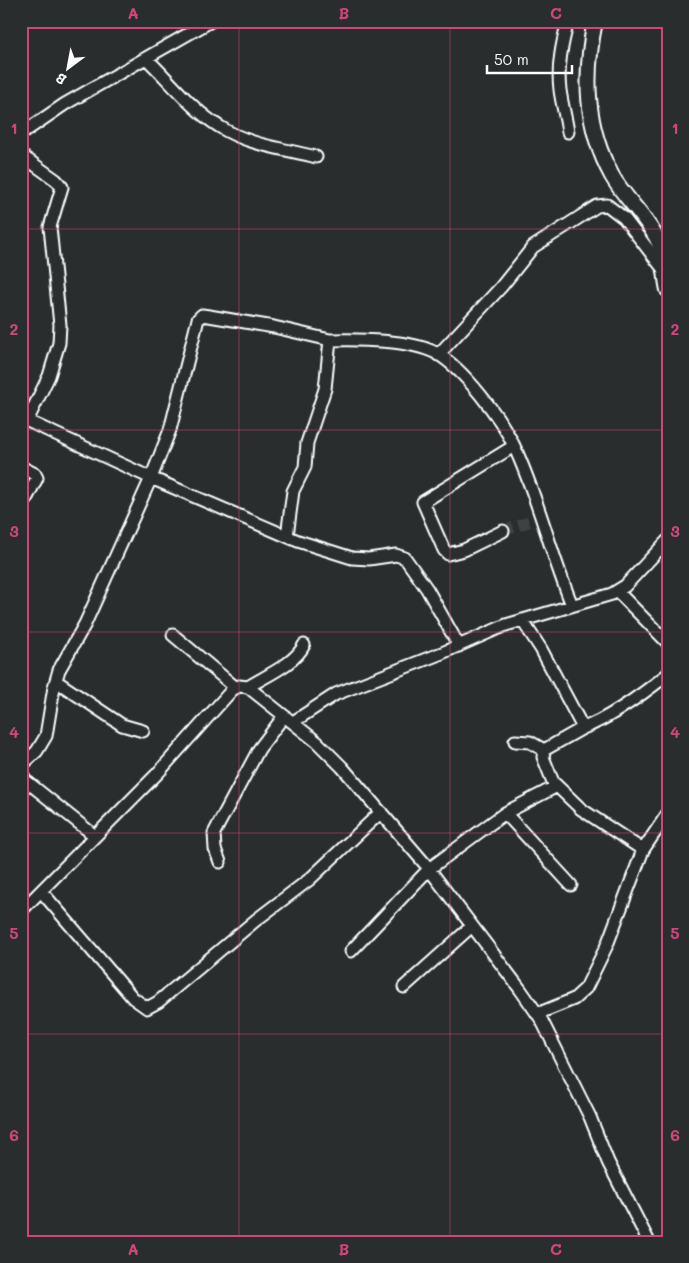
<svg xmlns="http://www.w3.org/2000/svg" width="689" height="1263" font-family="Mali,sans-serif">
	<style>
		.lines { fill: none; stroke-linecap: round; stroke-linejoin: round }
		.minor-tunnel { stroke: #3f4243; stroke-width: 11; stroke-dasharray: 11 5.5; stroke-linecap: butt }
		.minor-casing { stroke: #fff; stroke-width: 15 }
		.tertiary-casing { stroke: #fff; stroke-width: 18 }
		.minor { stroke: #2a2d2e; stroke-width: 11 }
		.tertiary { stroke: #2a2d2e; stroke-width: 14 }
		.grid { fill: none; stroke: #ce467c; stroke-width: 1; stroke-opacity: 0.55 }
		.neatline { fill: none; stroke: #ce467c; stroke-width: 2 }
		.grid-label { font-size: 16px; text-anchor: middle; font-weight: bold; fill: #ce467c }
	</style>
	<rect width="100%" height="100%" fill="#2a2d2e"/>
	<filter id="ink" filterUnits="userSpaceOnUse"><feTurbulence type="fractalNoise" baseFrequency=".02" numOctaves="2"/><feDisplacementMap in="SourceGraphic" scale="10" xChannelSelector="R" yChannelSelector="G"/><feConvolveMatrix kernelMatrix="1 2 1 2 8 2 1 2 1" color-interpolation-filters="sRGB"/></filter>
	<g filter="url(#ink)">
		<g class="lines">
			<path class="minor-tunnel" d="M503 531 531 521"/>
			<defs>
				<path id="minor" d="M147 59C171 82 192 110 220 127 248 145 285 149 316 157
					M568 132C566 118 562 105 560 90 557 67 562 44 568 21
					M21 134 65 104 211 21
					M21 155 56 180 62 187 50 227 60 325 59 343 49 376 27 421
					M438 355 501 287 533 247 597 206 607 205 624 218 664 270
					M21 418 151 478 298 541 352 558 369 559 396 555 405 558 427 589 459 646
					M514 446C538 497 550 552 572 605
					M21 467 35 474 37 478 21 509
					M287 536 293 491 305 467 307 443 325 389 330 340C357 339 412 340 436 353 463 368 501 418 514 446L423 502 444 550 448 554 464 550 503 531
					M617 591 668 643
					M522 620 541 649 583 728C611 718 644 693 668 674
					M173 635 236 688
					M56 681 122 725 143 731
					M248 687C265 676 295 664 304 645
					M293 722 336 694 442 653 506 625 612 594 625 586 668 540
					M515 741 530 742 544 750
					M21 766 37 751 46 736 54 687 59 670 85 624 151 478 170 430 198 319 202 315 209 316 274 327 330 340
					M21 773 25 780 95 836
					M505 813 571 885
					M643 850 668 813
					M220 862 215 849 214 833 259 749 284 716
					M41 891 133 998 147 1008 158 1002 256 920 310 879 381 812
					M21 911 157 774 232 690 239 686 248 687 317 742 342 767 426 865 520 989 541 1019 590 1117 608 1162 649 1242
					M351 951 429 869 505 813 555 787 543 757 544 750 583 728
					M404 987 472 926
					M537 1014 574 999 586 988 607 945 643 850 581 809 555 784"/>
				<path id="tertiary" d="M595 21C584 75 585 127 612 176 625 199 647 217 658 241 666 257 664 274 668 290"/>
			</defs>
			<use href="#minor" class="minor-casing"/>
			<use href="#tertiary" class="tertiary-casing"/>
			<use href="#minor" class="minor"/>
			<use href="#tertiary" class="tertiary"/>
		</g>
	</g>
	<path class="grid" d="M239 21V1242M450 21V1242M21 229H668M21 430H668M21 632H668M21 833H668M21 1034H668"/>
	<rect width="689" height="1263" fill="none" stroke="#2a2d2e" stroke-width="55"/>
	<g transform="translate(68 68) rotate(212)" stroke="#2a2d2e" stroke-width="4" paint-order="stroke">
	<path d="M0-4L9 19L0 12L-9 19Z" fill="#ffffff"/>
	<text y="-8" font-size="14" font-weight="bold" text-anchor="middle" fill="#ffffff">B</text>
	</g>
	<path d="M487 65v8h85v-8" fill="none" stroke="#ffffff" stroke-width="2.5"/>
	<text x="494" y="65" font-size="15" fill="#ffffff" stroke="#2a2d2e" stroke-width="4" paint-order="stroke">50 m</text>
	<rect x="28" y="28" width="634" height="1208" class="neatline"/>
	<g class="grid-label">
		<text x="133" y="19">A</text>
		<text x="344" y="19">B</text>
		<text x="556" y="19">C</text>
		<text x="14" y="134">1</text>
		<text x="675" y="134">1</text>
		<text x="14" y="335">2</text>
		<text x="675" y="335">2</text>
		<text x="14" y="537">3</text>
		<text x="675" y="537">3</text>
		<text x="14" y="738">4</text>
		<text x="675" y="738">4</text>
		<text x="14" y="939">5</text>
		<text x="675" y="939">5</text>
		<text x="14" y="1141">6</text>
		<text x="675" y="1141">6</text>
		<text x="133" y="1255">A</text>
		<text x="344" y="1255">B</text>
		<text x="556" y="1255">C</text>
	</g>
</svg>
